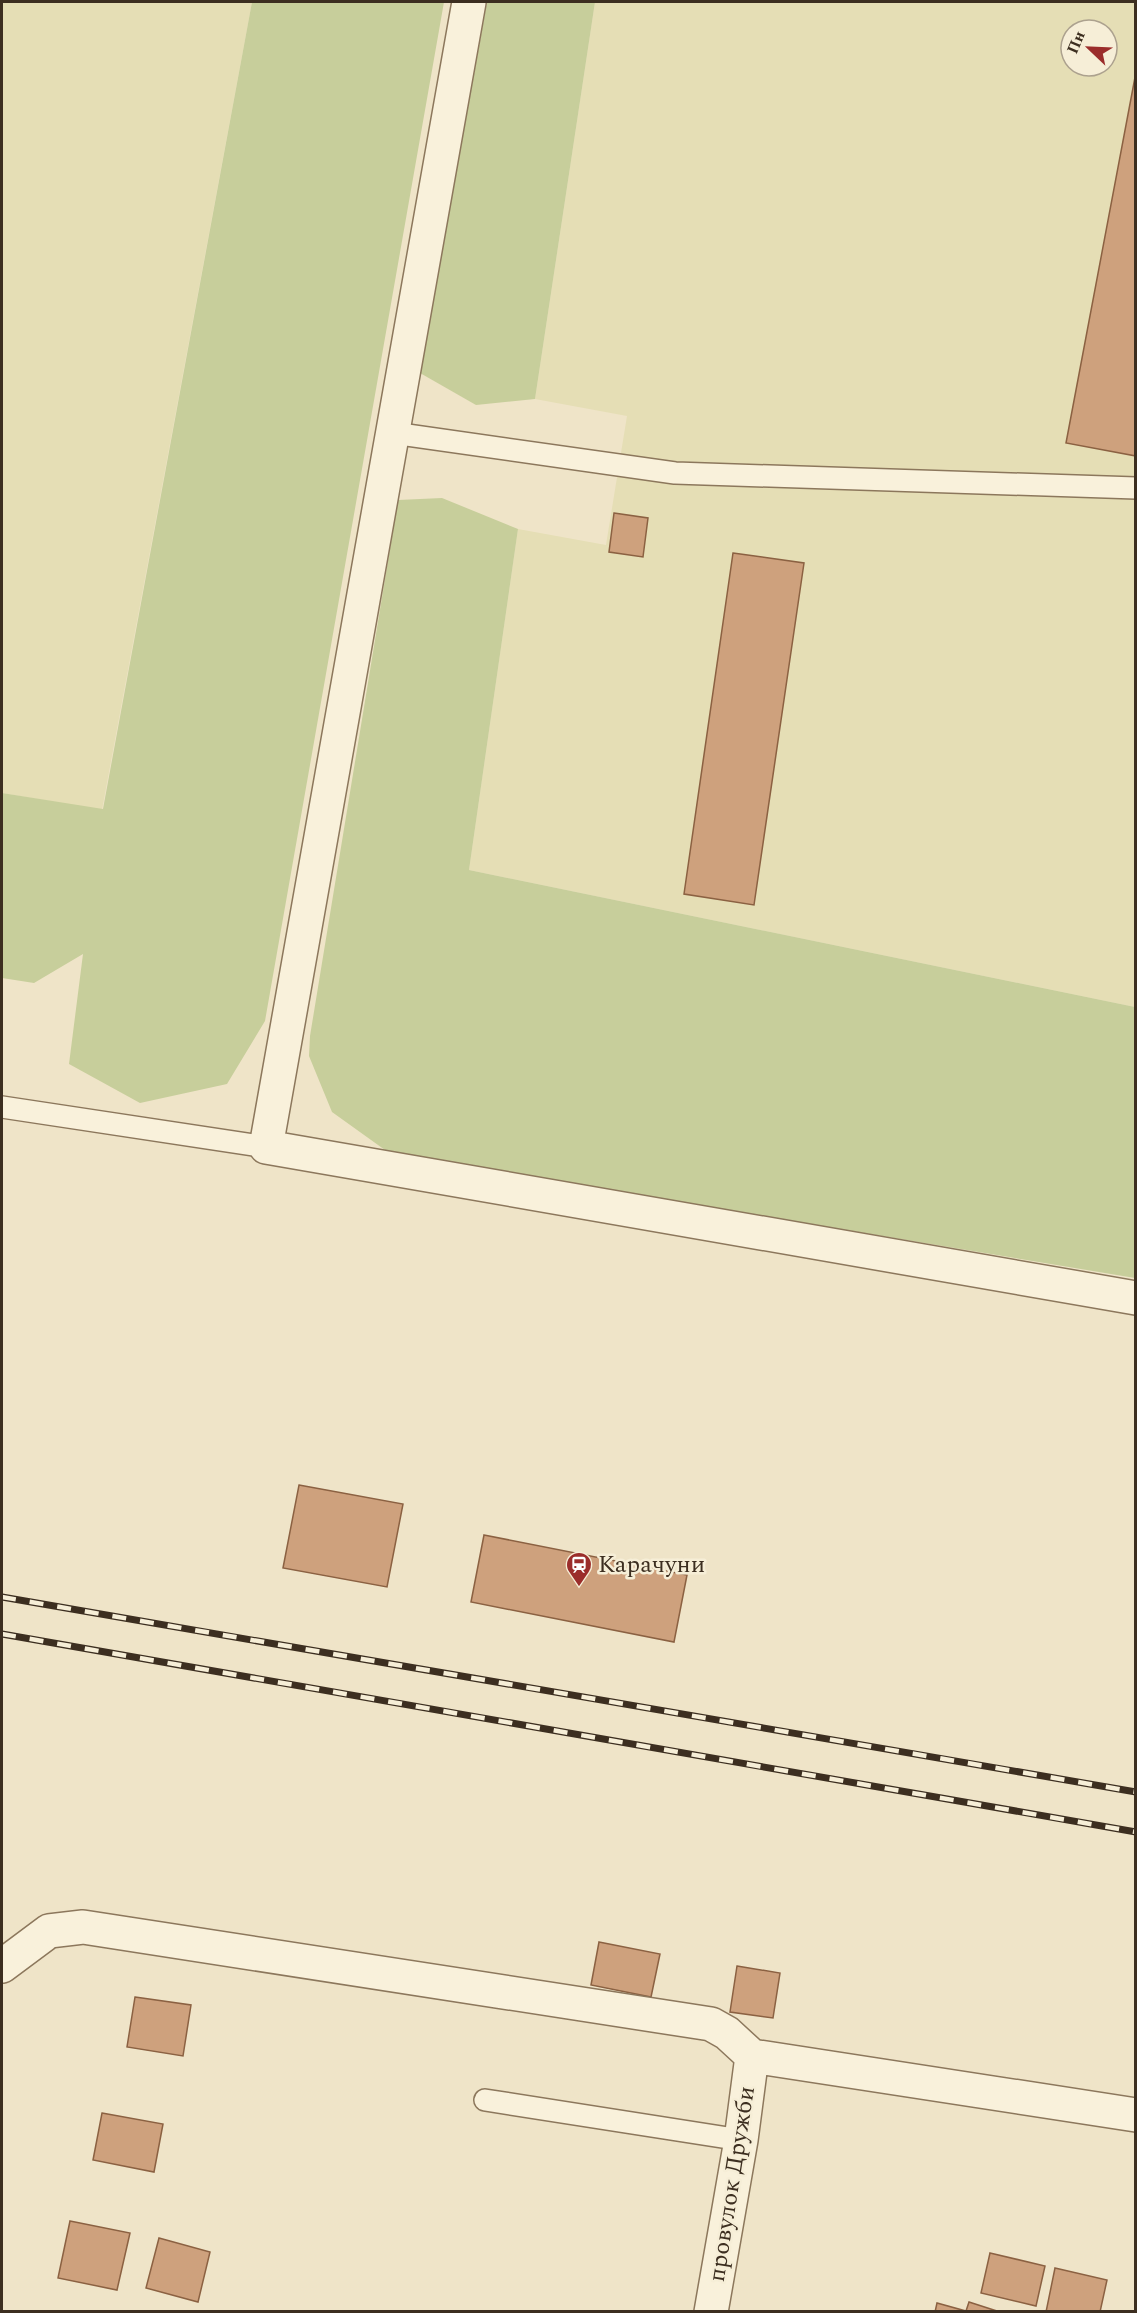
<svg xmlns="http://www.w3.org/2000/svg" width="1137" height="2313" font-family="Spectral,serif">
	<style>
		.farmland { fill: #e5deb5; fill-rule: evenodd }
		.green { fill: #c7ce9b }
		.building { fill: #cea17d; stroke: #8b6142; stroke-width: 1.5 }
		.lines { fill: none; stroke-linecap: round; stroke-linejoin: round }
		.service-casing { stroke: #8c775c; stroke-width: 24 }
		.minor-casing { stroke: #8c775c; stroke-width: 36 }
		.service { stroke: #f9f1db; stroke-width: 21 }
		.minor { stroke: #f9f1db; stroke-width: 33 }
		.rail-casing { stroke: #3c2e20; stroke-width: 7 }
		.rail { stroke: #f6eed7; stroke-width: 4.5; stroke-dasharray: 14; stroke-linecap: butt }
		.labels { text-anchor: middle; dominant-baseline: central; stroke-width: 5; stroke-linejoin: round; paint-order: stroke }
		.poi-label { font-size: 24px; fill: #3c2e20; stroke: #f6eed7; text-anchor: start }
		.street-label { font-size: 24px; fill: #3c2e20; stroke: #f6eed7 }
	</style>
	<rect width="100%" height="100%" fill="#efe4c8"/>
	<path class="farmland" d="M2 2H252L102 810 2 793Z
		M595 2H1135V1007L469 870 518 529 606 545 627 416 535 399ZM1071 30H1107V66H1071Z"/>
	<path class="green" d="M252 2H444L265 1021 227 1084 140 1103 69 1064 83 954 34 983 2 978V793L103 809Z
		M487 2H595L535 399 476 405 420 373Z
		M442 498 518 529 469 870 1135 1007V1278L497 1172 385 1150 332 1112 309 1056 310 1036 398 500Z"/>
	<path class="building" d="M1136 72V456L1066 443Z
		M614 513 648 518 643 557 609 552Z
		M733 553 804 563 754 905 684 894Z
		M299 1485 403 1504 387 1587 283 1568Z
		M484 1535 687 1575 674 1642 471 1602Z
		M599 1942 660 1954 651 1997 591 1985Z
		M737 1966 780 1973 773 2018 730 2012Z
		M135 1997 191 2005 183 2056 127 2047Z
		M102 2113 163 2124 154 2172 93 2160Z
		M70 2221 130 2233 117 2290 58 2278Z
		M159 2238 210 2252 198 2302 146 2288Z
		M990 2253 1045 2266 1036 2306 981 2293Z
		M1055 2268 1107 2280 1100 2312H1046Z
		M969 2302 1000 2312H935L937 2303 966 2311Z"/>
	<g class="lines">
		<defs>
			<path id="service" d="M393 433 675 473 1136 488
				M2 1107 266 1147
				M485 2100 741 2140"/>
			<path id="minor" d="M469 2 266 1147 1136 1298
				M2 1966 49 1931 83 1927 711 2024 727 2033 752 2056 1136 2115
				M711 2312 741 2140 752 2056"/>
		</defs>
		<use href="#service" class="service-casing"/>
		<use href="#minor" class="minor-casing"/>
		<use href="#service" class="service"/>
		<use href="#minor" class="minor"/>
		<defs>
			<path id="rail" d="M2 1597 1136 1792
				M2 1634 1136 1832"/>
		</defs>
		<use href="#rail" class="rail-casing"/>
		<use href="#rail" class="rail"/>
	</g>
	<defs>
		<symbol id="station-pin" viewBox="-11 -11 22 30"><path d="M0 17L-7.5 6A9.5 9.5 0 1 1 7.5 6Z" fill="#9b2d2b" stroke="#f6eed7"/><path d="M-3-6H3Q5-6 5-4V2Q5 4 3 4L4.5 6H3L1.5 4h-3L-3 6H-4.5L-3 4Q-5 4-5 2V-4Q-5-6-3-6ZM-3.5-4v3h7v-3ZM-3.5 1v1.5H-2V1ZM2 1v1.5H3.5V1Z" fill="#fff"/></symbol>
	</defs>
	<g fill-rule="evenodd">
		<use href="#station-pin" x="564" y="1550" width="30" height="40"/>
	</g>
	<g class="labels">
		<g class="poi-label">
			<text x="598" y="1565">Карачуни</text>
		</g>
		<g class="street-label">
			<text transform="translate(732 2184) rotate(-81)">провулок Дружби</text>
		</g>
	</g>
	<rect width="1137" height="2313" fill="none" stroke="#3c2e20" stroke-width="6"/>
	<g transform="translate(1089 48) rotate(293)"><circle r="28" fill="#f6eed7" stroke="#aca18e" stroke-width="1.5"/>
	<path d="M0-4.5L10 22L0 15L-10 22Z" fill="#9b2d2b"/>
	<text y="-9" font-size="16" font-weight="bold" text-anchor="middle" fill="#3c2e20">Пн</text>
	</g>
</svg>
